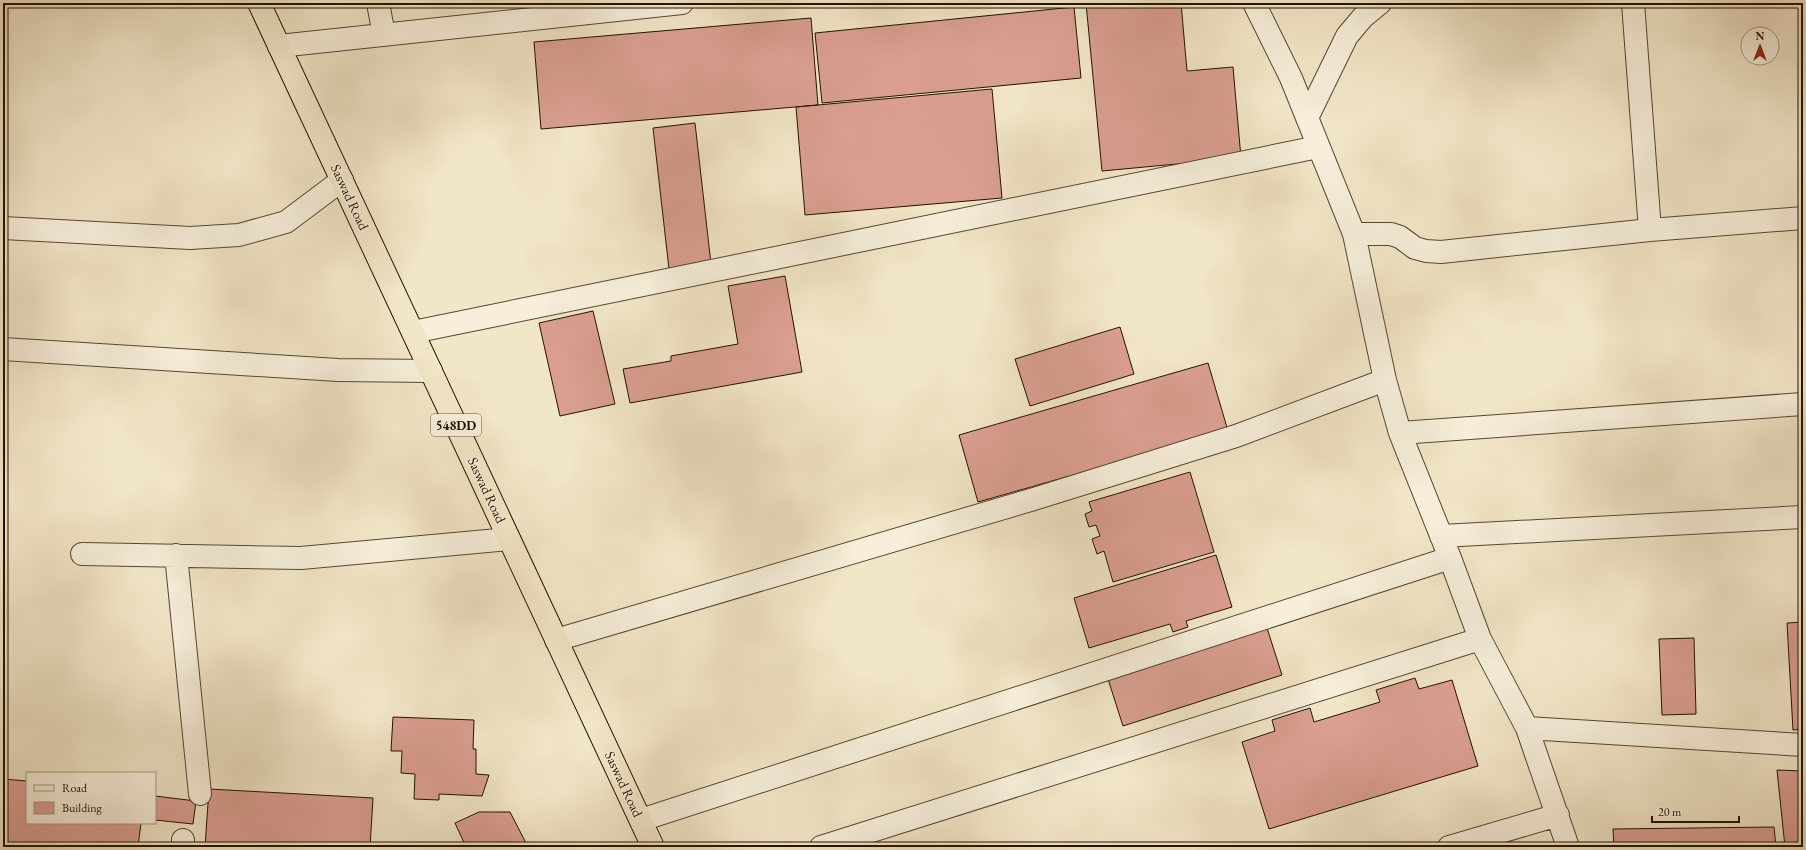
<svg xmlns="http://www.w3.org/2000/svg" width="1806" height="850" font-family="'EB Garamond',serif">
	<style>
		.building { fill: #da9f92; stroke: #221200 }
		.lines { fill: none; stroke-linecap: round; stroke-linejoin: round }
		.minor-casing { stroke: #564732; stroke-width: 24 }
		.highway-casing { stroke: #221200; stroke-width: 24 }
		.minor { stroke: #f7efdb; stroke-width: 22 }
		.highway { stroke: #f2e6c8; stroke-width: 22 }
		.labels { text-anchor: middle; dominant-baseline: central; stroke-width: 3; stroke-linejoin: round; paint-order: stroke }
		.shield { fill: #f7efdb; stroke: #625442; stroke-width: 1 }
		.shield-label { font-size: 13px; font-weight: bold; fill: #221200 }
		.street-label { font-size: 14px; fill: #221200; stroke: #f7efdb }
	</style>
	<rect width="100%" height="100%" fill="#f2e6c8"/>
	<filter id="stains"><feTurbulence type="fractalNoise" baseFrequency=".005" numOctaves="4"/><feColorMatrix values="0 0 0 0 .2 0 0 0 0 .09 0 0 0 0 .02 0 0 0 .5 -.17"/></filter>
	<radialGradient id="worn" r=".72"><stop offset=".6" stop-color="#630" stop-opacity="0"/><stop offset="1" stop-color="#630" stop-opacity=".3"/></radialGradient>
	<path class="building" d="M1086 3H1181L1187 71 1233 67 1241 158 1102 171Z
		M1074 7 1081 78 822 103 815 33Z
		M811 18 818 105 541 129 534 42Z
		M992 89 1002 198 805 215 796 107Z
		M695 123 711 264 669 269 653 128Z
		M785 276 802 372 630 403 623 369 671 361V356L738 344 728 286Z
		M593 311 615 404 560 416 539 323Z
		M1120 327 1134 374 1030 406 1015 359Z
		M1208 363 1228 431 978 502 959 435Z
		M1190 472 1214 552 1113 582 1104 551 1097 554 1092 539 1100 536 1096 525 1089 527 1085 514 1092 511 1089 502Z
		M1216 555 1232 607 1186 621 1188 627 1173 632 1170 624 1089 648 1074 598Z
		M1803 622V729L1793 730 1787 623Z
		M1267 628 1282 675 1123 726 1108 679Z
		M1694 638 1696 714 1662 715 1659 639Z
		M1415 678 1419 689 1452 680 1478 766 1269 829 1242 742 1275 731 1272 720 1310 708 1314 722 1380 702 1376 690Z
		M393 717 474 720 473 749H476V774L489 775 482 796 439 794V800L414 799 415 774 401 773 402 751H391Z
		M1777 770 1803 771V847H1785Z
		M3 779 27 781V823H141L138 847H3Z
		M209 789 373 798 370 847H205Z
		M155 796 196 801 193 824 155 820Z
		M479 812H510L528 847H466L455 823Z
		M1774 827 1776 847H1614L1613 829Z"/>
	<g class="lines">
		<defs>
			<path id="minor" d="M378 3 384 35
				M1254 3 1291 78 1354 234 1385 380 1400 433 1450 558 1480 639 1527 728 1568 847
				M1633 3 1650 230
				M279 46 682 3
				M1307 118 1347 36 1363 17 1380 3
				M3 228 190 238 239 235 286 222 342 180
				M1354 234H1391L1400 237 1415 248 1426 251 1441 252 1650 230 1803 218
				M413 332 1318 147
				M3 349 338 370 431 371
				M1400 433 1803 404
				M1441 536 1803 517
				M82 554 301 558 509 539
				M176 555 200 794
				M556 640 1034 499 1236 436 1385 380
				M1527 728 1803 745
				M641 820 1450 558
				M183 847V840
				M821 847 1480 639
				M1449 847 1558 815"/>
			<path id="highway" d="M259 3 653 847"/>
		</defs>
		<use href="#minor" class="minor-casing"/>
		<use href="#highway" class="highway-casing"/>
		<use href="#minor" class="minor"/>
		<use href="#highway" class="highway"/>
	</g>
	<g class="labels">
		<rect class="shield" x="431" y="414" width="50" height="22" rx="3"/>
		<g class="shield-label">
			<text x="456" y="425">548DD</text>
		</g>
		<g class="street-label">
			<text transform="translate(350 197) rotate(65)">Saswad Road</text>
			<text transform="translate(487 490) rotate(65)">Saswad Road</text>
			<text transform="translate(624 784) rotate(65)">Saswad Road</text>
		</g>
	</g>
	<rect width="1806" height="850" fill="none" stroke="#f2e6c8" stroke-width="16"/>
	<rect x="4" y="4" width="1798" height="842" fill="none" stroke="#221200" stroke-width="2"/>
	<rect x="8" y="8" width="1790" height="834" fill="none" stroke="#221200"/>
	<rect x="26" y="772" width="130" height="52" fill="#f7efdb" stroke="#a29783"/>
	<rect x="34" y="785" width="20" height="6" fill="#f7efdb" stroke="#a29783"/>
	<text x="62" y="792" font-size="12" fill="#221200">Road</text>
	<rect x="34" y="802" width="20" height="12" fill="#da9f92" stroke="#a29783"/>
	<text x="62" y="812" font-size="12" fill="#221200">Building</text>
	<g transform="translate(1760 46)"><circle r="19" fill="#f7efdb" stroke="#a29783"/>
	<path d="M0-3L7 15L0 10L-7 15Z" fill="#8f2418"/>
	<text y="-6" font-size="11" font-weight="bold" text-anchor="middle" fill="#221200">N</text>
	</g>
	<path d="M1652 816v6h87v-6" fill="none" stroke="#221200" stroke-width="2"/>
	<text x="1658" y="816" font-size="12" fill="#221200" stroke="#f7efdb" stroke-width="3" paint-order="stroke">20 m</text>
	<rect width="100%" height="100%" filter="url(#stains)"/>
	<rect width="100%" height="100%" fill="url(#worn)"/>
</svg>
